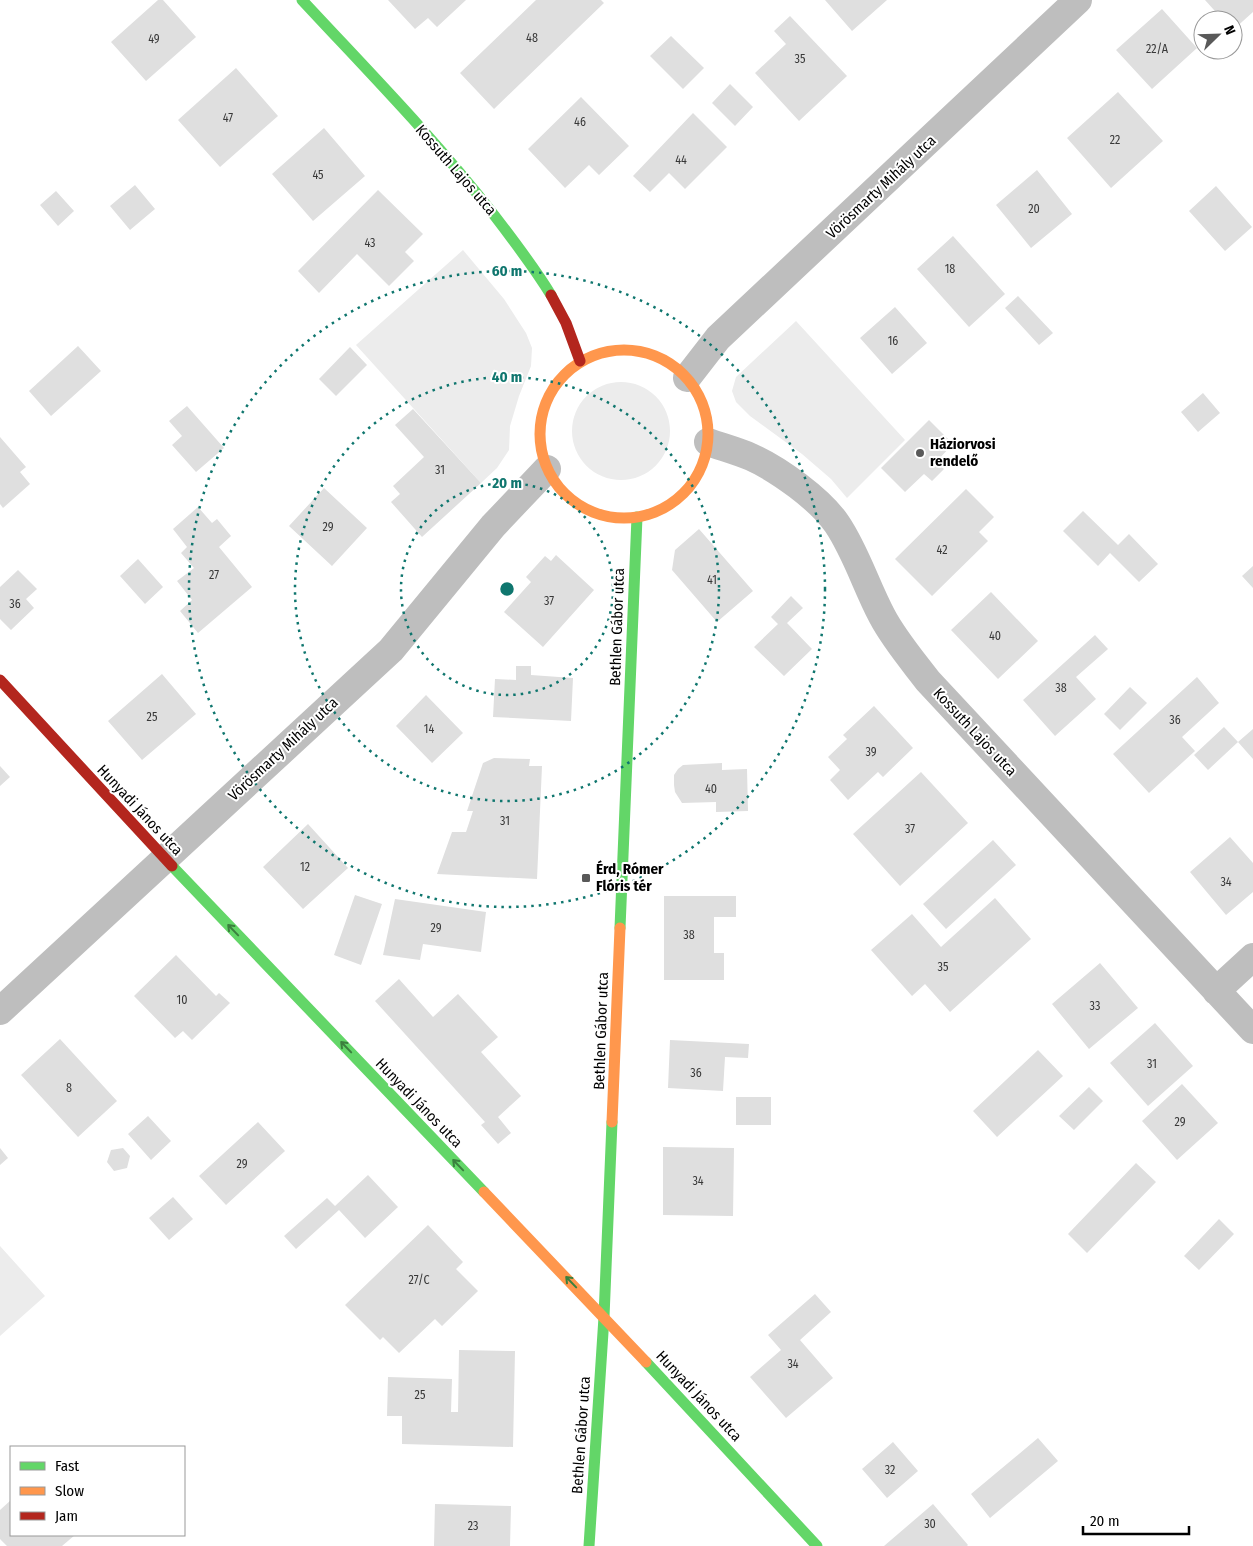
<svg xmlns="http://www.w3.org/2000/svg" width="1253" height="1546" font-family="'Fira Sans Condensed',sans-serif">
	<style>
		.green { fill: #ececec }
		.building { fill: #dfdfdf }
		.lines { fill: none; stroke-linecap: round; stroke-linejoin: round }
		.street { stroke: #bebebe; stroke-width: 28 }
		.fast { stroke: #63d668; stroke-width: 11 }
		.slow { stroke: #ff974d; stroke-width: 11 }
		.jam { stroke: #b3261e; stroke-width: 11 }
		.oneway { stroke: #3b803e }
		.ring { fill: none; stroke: #0f766e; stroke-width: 2.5; stroke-dasharray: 2.5 5 }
		.poi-dot { fill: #595959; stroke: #fff; stroke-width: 2 }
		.labels { text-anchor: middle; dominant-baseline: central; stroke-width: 4; stroke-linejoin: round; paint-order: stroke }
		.number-label { font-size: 12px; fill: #383838 }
		.street-label { font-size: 15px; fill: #000; stroke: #fff }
		.poi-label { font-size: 15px; font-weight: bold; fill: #000; stroke: #fff; text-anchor: start }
		.centre { fill: #0f766e; stroke: #fff; stroke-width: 2.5 }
		.ring-label { font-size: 15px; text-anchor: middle; font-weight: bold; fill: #0f766e; stroke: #fff; stroke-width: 4; stroke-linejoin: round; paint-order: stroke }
	</style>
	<rect width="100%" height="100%" fill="#fff"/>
	<path class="green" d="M463 250 504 299 526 333 532 348 531 366 519 396 510 426 509 450 497 468 481 483 356 345Z
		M796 321 905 440 847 498 831 479 802 454 750 416 736 402 732 391 736 377Z
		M572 431a49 49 0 1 1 98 0a49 49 0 1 1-98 0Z
		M0 1246 45 1296 0 1336Z"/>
	<path class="building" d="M158 0H163L196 37 146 81 111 42Z
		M388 0H466L437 27 428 18 415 29Z
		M536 0H601L604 3 494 109 460 73Z
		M825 0H887L852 31Z
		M1205 0H1253V12L1233 30V20H1223Z
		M1162 9 1197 48 1152 89 1116 50Z
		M790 16 847 76 799 121 755 73 786 44 774 31Z
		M671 36 704 68 683 89 650 56Z
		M236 68 278 116 220 167 178 120Z
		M730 84 753 107 735 126 712 103Z
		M1118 92 1163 141 1111 188 1067 138Z
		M581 97 629 146 599 175 589 165 565 188 528 149Z
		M693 113 727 147 685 189 669 173 650 192 633 176Z
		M324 128 365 176 313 221 272 174Z
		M1037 170 1072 214 1031 248 996 205Z
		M135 185 155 209 130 230 110 206Z
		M1216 186 1252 227 1225 251 1189 211Z
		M378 190 423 234 405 252 414 261 389 286 357 254 319 293 298 271Z
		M56 191 74 211 58 226 40 205Z
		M953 236 1005 294 969 327 917 269Z
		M1018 296 1053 333 1039 345 1005 308Z
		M895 307 927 343 892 374 860 338Z
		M78 346 101 371 51 416 29 391Z
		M350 347 367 365 336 396 319 379Z
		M1203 393 1220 413 1198 432 1181 412Z
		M187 406 224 448 196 472 172 445 182 436 169 421Z
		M413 409 481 483 422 537 391 502 400 494 393 486 424 457 395 425Z
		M929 420 953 444 936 462 944 469 932 481 924 474 905 492 881 468Z
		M0 437 26 467 20 472 30 484 3 508 0 504Z
		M324 488 367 528 332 566 289 526Z
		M966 489 994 517 979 532 988 541 932 596 895 559Z
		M198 507 212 523 217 519 231 536 219 547 252 587 198 633 180 611 192 600 177 581 194 568 181 553 187 547 173 529Z
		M1083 511 1118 545 1129 534 1158 564 1139 582 1110 553 1098 566 1063 531Z
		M699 529 753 591 717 622 672 570 675 550Z
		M556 555 594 590 543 647 504 612 531 582 526 577 545 556 551 561Z
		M138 559 163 587 145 604 120 576Z
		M1253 566V588L1242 576Z
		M18 570 37 589 26 599 34 608 11 630 0 619V587Z
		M991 592 1038 641 998 679 951 630Z
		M791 596 803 608 787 623 812 649 784 676 754 647 778 624 771 617Z
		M1095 635 1108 649 1076 677 1096 699 1055 736 1023 700Z
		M516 666H531V675L573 678 571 721 493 717 495 679 516 680Z
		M162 674 196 714 142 760 108 721Z
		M1197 677 1219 703 1182 737 1195 751 1149 793 1113 754Z
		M1130 687 1147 703 1120 730 1104 714Z
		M426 695 463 733 432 763 396 726Z
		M874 706 913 748 883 777 878 772 848 800 830 780 840 770 828 757 847 739 843 735Z
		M1224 727 1238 742 1253 729V759L1238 742 1208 770 1194 755Z
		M494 758 530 759 529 766H542L537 879 437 874 452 832H466L473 811H467L483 763Z
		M722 763V770L747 769 748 811 716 812V802L682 803 675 792 674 785V775L678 769 683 765Z
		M0 766 10 777 0 786Z
		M921 772 968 823 900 886 853 834Z
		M308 824 348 868 303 909 263 867Z
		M1230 837 1253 863V892L1226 915 1190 872Z
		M993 840 1016 865 946 929 923 904Z
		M355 895 382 904 361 965 334 955Z
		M664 896H736V917H714V953H724V980H664Z
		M995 898 1031 939 950 1012 925 984 912 996 871 950 912 914 941 947Z
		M395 899 486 912 481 952 423 944 420 960 383 955Z
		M176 955 216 996 219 993 230 1003 192 1040 183 1031 175 1038 134 996Z
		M1100 963 1138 1008 1089 1049 1052 1004Z
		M399 979 433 1017 458 994 498 1037 481 1052 521 1096 498 1117 511 1133 498 1144 481 1125 485 1122 375 1001Z
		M1155 1023 1193 1066 1148 1106 1110 1063Z
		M60 1039 117 1101 78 1137 21 1075Z
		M670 1040 749 1044 748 1058 725 1057 723 1091 668 1088Z
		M1038 1050 1063 1076 997 1137 973 1111Z
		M1182 1084 1218 1123 1177 1160 1142 1121Z
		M1089 1087 1103 1101 1074 1130 1059 1116Z
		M736 1097H771V1125H736Z
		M148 1116 171 1141 151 1160 128 1134Z
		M258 1122 285 1151 226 1205 199 1176Z
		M663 1147 734 1148 733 1216 663 1215Z
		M0 1148 8 1158 0 1165Z
		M123 1148 130 1156 127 1168 114 1171 107 1162 111 1150Z
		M1136 1163 1156 1182 1087 1253 1068 1234Z
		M368 1175 398 1207 365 1238 339 1210 296 1249 284 1236 327 1198 335 1206Z
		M173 1197 193 1219 169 1240 149 1218Z
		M1219 1219 1234 1234 1199 1270 1184 1256Z
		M428 1225 463 1262 456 1269 478 1291 442 1326 435 1319 399 1353 383 1337 380 1340 345 1305Z
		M815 1294 831 1312 800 1340 833 1378 786 1418 750 1377 781 1350 768 1335Z
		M459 1350 515 1351 513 1447 402 1444V1416H387L388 1377 452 1379 451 1412H458Z
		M1038 1438 1058 1461 990 1518 971 1494Z
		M893 1442 918 1471 887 1498 862 1469Z
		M11 1500V1535H75L62 1546H7L0 1539V1510Z
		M435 1504 511 1506 510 1546H434Z
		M933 1504 968 1545 967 1546H884Z"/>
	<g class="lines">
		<path class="street" d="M687 378 718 338 1078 0
			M708 442C722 447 737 451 751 457 778 469 820 499 837 524 856 552 866 586 882 616 894 639 912 660 928 681L1253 1030
			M1216 991 1253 957
			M0 1011 391 650 493 526 547 469"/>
		<path class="fast" d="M302 0C367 70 435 139 494 215 514 241 534 267 551 295
			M172 866 484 1192
			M620 928 637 517
			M646 1362 817 1546
			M589 1546 604 1317 612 1122"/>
		<path class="slow" d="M540 434a84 84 0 1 1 168 0a84 84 0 1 1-168 0Z
			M612 1122 620 928
			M484 1192 646 1362"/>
		<path class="jam" d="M551 295 566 323 580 361
			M0 680 172 866"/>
	</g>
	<defs><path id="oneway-shaft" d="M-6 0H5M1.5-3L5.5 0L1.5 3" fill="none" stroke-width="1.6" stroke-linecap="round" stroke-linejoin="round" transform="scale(1.25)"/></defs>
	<g class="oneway">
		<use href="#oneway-shaft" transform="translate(233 930) rotate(-134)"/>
		<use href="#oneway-shaft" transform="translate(346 1047) rotate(-134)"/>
		<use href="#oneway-shaft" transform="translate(458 1165) rotate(-134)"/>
		<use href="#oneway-shaft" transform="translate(571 1282) rotate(-134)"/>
	</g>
	<g class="ring">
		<circle cx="507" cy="589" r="106"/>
		<circle cx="507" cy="589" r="212"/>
		<circle cx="507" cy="589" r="318"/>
	</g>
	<g class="poi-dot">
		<circle cx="920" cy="453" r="5"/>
		<rect x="581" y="873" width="10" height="10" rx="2.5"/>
	</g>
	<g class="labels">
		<g class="number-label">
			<text x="532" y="38">48</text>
			<text x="154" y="39">49</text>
			<text x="1157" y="49">22/A</text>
			<text x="800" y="59">35</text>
			<text x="228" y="118">47</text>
			<text x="580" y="122">46</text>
			<text x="1115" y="140">22</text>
			<text x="681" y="160">44</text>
			<text x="318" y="175">45</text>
			<text x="1034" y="209">20</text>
			<text x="370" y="243">43</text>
			<text x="950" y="269">18</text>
			<text x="893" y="341">16</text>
			<text x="440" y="470">31</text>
			<text x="328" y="527">29</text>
			<text x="942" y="550">42</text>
			<text x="214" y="575">27</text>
			<text x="712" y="580">41</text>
			<text x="549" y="601">37</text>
			<text x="15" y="604">36</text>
			<text x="995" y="636">40</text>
			<text x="1061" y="688">38</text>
			<text x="152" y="717">25</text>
			<text x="1175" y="720">36</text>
			<text x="429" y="729">14</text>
			<text x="871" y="752">39</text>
			<text x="711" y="789">40</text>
			<text x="505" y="821">31</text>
			<text x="910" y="829">37</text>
			<text x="305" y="867">12</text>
			<text x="1226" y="882">34</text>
			<text x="436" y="928">29</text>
			<text x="689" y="935">38</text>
			<text x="943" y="967">35</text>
			<text x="182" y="1000">10</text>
			<text x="1095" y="1006">33</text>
			<text x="1152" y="1064">31</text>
			<text x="696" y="1073">36</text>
			<text x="69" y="1088">8</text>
			<text x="1180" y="1122">29</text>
			<text x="242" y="1164">29</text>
			<text x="698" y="1181">34</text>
			<text x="419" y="1280">27/C</text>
			<text x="793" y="1364">34</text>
			<text x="420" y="1395">25</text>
			<text x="890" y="1470">32</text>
			<text x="930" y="1524">30</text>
			<text x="473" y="1526">23</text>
		</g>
		<g class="street-label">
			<text transform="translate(456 170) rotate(49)">Kossuth Lajos utca</text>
			<text transform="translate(881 187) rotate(-43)">Vörösmarty Mihály utca</text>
			<text transform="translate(617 627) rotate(-88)">Bethlen Gábor utca</text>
			<text transform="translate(975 732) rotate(47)">Kossuth Lajos utca</text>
			<text transform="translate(283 749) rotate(-43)">Vörösmarty Mihály utca</text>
			<text transform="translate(140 810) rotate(47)">Hunyadi János utca</text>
			<text transform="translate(601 1031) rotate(-88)">Bethlen Gábor utca</text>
			<text transform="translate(419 1103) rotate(46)">Hunyadi János utca</text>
			<text transform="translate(699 1396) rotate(47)">Hunyadi János utca</text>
			<text transform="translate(581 1435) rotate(-86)">Bethlen Gábor utca</text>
		</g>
		<g class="poi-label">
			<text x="930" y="444">Háziorvosi<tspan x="930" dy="17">rendelő</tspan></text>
			<text x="596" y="869">Érd, Rómer<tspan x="596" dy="17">Flóris tér</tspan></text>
		</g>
	</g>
	<circle cx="507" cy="589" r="8" class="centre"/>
	<g class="ring-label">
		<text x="507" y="276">60 m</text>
		<text x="507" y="382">40 m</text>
		<text x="507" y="488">20 m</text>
	</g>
	<rect x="10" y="1446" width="175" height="90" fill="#ffffff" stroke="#999999"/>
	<rect x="20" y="1462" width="25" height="8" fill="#63d668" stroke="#999999"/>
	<text x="55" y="1471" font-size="15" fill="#000000">Fast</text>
	<rect x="20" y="1487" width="25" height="8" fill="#ff974d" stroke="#999999"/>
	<text x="55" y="1496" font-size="15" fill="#000000">Slow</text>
	<rect x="20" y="1512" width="25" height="8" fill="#b3261e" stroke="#999999"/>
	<text x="55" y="1521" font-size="15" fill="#000000">Jam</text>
	<g transform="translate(1218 35) rotate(67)"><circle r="24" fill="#ffffff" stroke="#999999"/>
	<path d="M0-4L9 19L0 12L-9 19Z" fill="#595959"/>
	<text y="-8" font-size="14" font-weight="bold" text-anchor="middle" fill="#000000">N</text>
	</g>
	<path d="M1083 1526v8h106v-8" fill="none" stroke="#000000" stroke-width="2.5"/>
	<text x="1090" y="1526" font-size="15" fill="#000000" stroke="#ffffff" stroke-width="4" paint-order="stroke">20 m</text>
</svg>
